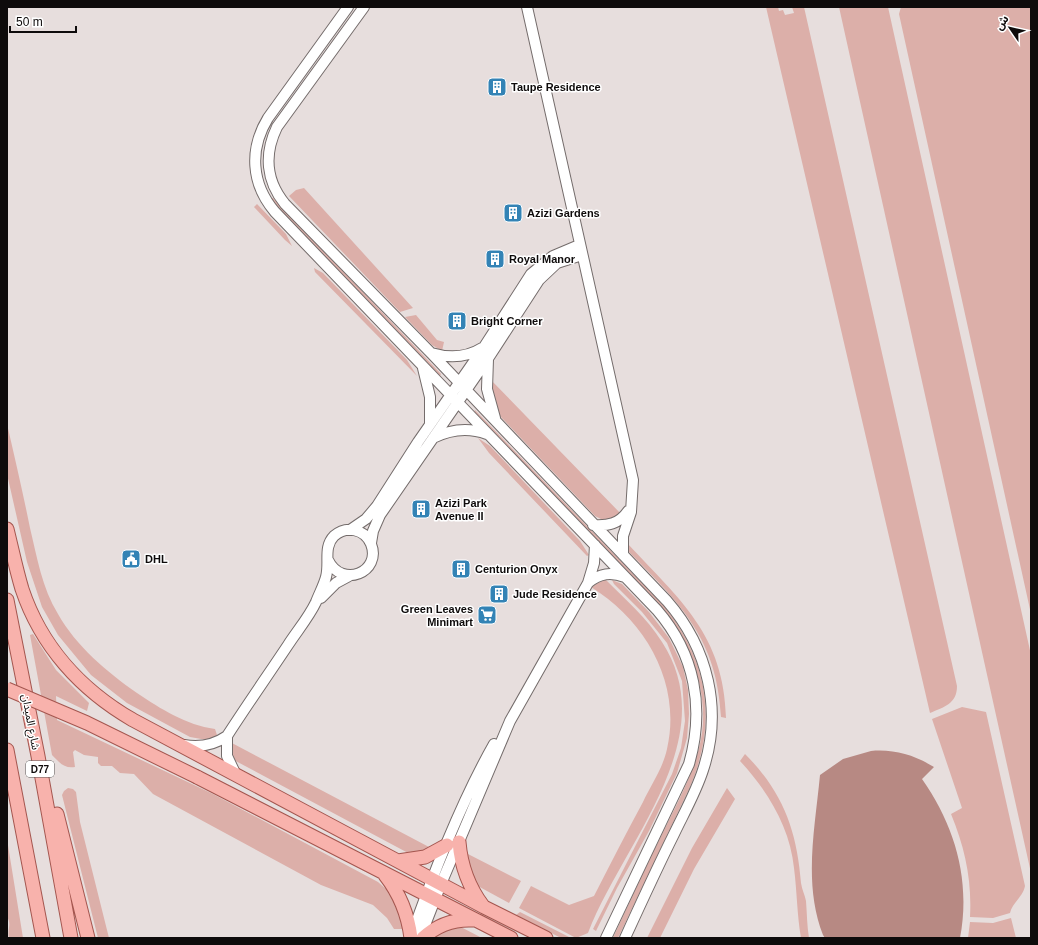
<svg xmlns="http://www.w3.org/2000/svg" width="1038" height="945" font-family="Helvetica,'Noto Sans Arabic',sans-serif">
	<style>
		.green { fill: #dcafa9 }
		.water { fill: #b78983 }
		.lines { fill: none; stroke-linecap: round; stroke-linejoin: round }
		.minor-casing { stroke: #746c6b; stroke-width: 12 }
		.major-casing { stroke: #a4564f; stroke-width: 15 }
		.minor { stroke: #fff; stroke-width: 10 }
		.major { stroke: #f8b2ac; stroke-width: 13 }
		.major-bridge-casing { stroke: #a4564f; stroke-width: 15; stroke-linecap: butt }
		.major-bridge { stroke: #f8b2ac; stroke-width: 13 }
		.labels { text-anchor: middle; dominant-baseline: central; stroke-width: 3; stroke-linejoin: round; paint-order: stroke }
		.shield { fill: #fff; stroke: #565454; stroke-width: 1 }
		.shield-label { font-size: 10px; font-weight: bold; fill: #0e0b0b }
		.poi-label { font-size: 11px; font-weight: bold; fill: #0e0b0b; stroke: #fff; text-anchor: start }
		.street-label { font-size: 11px; fill: #0e0b0b; stroke: #fff }
	</style>
	<rect width="100%" height="100%" fill="#e7dedd"/>
	<path class="green" d="M766 7H778L779 11 783 10 785 15 794 13 792 7H804L957 686C957 704 944 707 930 713Z
		M839 7H888L1031 655V873Z
		M901 7H1031V614L899 14Z
		M304 188 413 308 400 312 289 196 296 190Z
		M269 198H273L441 374 440 376Z
		M257 204 286 234 292 246 285 240 254 207Z
		M314 268 323 273 407 360 417 376 315 272Z
		M416 315 437 340 444 342 442 351 432 345 405 317Z
		M491 380 622 515 605 521 595 516 499 415 493 404Z
		M475 410 664 606C709 662 718 724 689 789L618 938H613C629 903 645 868 662 834 676 806 691 778 699 748 712 699 693 647 662 609L474 412Z
		M7 424C15 459 23 493 30 528 37 557 42 588 58 614 76 646 107 672 137 693 161 709 186 725 215 729L218 738 207 740 190 737 127 703 91 675 58 635 42 607 27 562 7 474Z
		M478 438 490 446 580 541 589 555 587 556 489 453Z
		M628 544C680 600 724 635 726 718L721 717C717 639 681 605 630 553L628 550Z
		M605 579C625 599 647 618 662 642 725 739 622 844 588 933L576 938 519 908 531 886 569 905 594 896C610 865 626 833 643 802 651 785 663 768 667 749 682 684 646 621 591 587Z
		M612 580 622 584 649 612 669 638 683 667 688 690 689 714 687 738 677 773 649 831 617 888 596 931 593 929 672 774 681 748 685 721 682 681 667 643 642 612 614 584Z
		M33 634 56 670 89 703 87 711 56 696 57 720 213 794 378 882 394 896 405 929H394L387 918 373 905 321 885 153 794 134 774 120 773 112 766H101L98 763V757L84 755 75 750 73 752 75 767C64 769 59 762 52 755L30 635Z
		M962 707 986 712 1025 886C1023 897 1012 903 1010 913L993 918 970 917C972 880 965 848 951 814L962 808 932 719Z
		M230 742 429 847 428 852 410 854 232 759Z
		M745 754C783 792 797 831 801 883 802 890 805 895 806 901 807 914 807 926 809 938H801C797 915 797 891 794 868 790 827 767 790 740 761Z
		M68 788 73 789 76 792 80 822 109 938H98L62 795 64 791Z
		M727 788 735 799 694 869 660 938H647L692 848Z
		M7 839 23 938H9C7 930 12 924 7 917Z
		M466 853 521 881 509 903 476 885Z
		M520 912 571 938H561L516 915Z
		M1011 918 1016 938H968L970 922 993 923Z
		M457 925 482 938H431Z"/>
	<path class="water" d="M871 751C894 749 914 755 934 767L922 779C955 826 971 880 960 938H825L823 935C803 884 815 828 820 775L843 759Z"/>
	<g class="lines">
		<defs>
			<path id="minor" d="M348 7 268 118C249 149 251 184 275 212L657 610C695 654 705 708 689 764L606 938
				M364 7 277 127C264 154 266 181 285 204L431 353 667 601C708 648 723 710 703 770 696 792 684 813 674 834 657 868 641 903 625 938
				M527 7 633 480 631 512 623 536V555
				M431 353C448 358 466 358 482 348
				M488 359 487 389 495 418
				M423 368 430 397V423
				M433 438C451 429 468 427 487 434
				M593 525C608 526 619 524 628 511
				M350 530 366 519 377 506 418 442 484 347 531 274 553 256 579 245
				M371 543 373 531 380 515 489 357 539 280 557 263 582 255
				M588 583 594 563 595 545
				M321 598 336 583 349 576
				M227 736V756L236 775
				M184 745C201 748 214 745 227 736 247 705 268 675 288 645 297 631 309 617 316 602 319 594 324 585 326 577 330 563 323 547 334 536 346 525 365 529 371 544 382 572 342 589 328 560
				M411 937C434 871 460 804 494 744
				M420 938 441 884 510 721 588 583C600 573 611 572 625 577"/>
			<path id="major" d="M7 529C12 549 16 569 22 589 41 646 81 690 133 720L484 907 546 938
				M7 600 38 756 71 938
				M7 750 43 938
				M197 777 511 938
				M57 814 88 938
				M459 842C461 866 468 886 483 906
				M398 861 425 857 447 845
				M385 875C400 894 408 914 411 938
				M423 938C437 925 454 919 473 920"/>
		</defs>
		<use href="#minor" class="minor-casing"/>
		<use href="#major" class="major-casing"/>
		<use href="#minor" class="minor"/>
		<use href="#major" class="major"/>
		<defs>
			<path id="major-bridge" d="M7 689 87 723 197 777"/>
		</defs>
		<use href="#major-bridge" class="major-bridge-casing"/>
		<use href="#major-bridge" class="major-bridge"/>
	</g>
	<defs>
		<symbol id="building-square" viewBox="-11 -11 22 22"><rect x="-9" y="-9" width="18" height="18" rx="4" fill="#3383b5" stroke="#fff"/><path d="M-4-6H4V6H1V3H-1V6H-4ZM-2.5-4.3h1.7v1.8h-1.7ZM.8-4.3h1.7v1.8H.8ZM-2.5-1h1.7V.8h-1.7ZM.8-1h1.7V.8H.8Z" fill="#fff"/></symbol>
		<symbol id="civic-square" viewBox="-11 -11 22 22"><rect x="-9" y="-9" width="18" height="18" rx="4" fill="#3383b5" stroke="#fff"/><path d="M-.6-6.5H3V-4.5H.6V-3L4-1V1h2V6H-6V1h2V-1L-.6-3ZM-1.2 2.5V6h2.4V2.5Z" fill="#fff"/></symbol>
		<symbol id="supermarket-square" viewBox="-11 -11 22 22"><rect x="-9" y="-9" width="18" height="18" rx="4" fill="#3383b5" stroke="#fff"/><path d="M-6-5.5h2.5l.6 2H6L4.5 2H-2.5L-4.4-4H-6ZM-1.5 3.2a1.3 1.3 0 1 0 .1 0ZM3 3.2a1.3 1.3 0 1 0 .1 0Z" fill="#fff"/></symbol>
	</defs>
	<g fill-rule="evenodd">
		<use href="#building-square" x="486" y="76" width="22" height="22"/>
		<use href="#building-square" x="502" y="202" width="22" height="22"/>
		<use href="#building-square" x="484" y="248" width="22" height="22"/>
		<use href="#building-square" x="446" y="310" width="22" height="22"/>
		<use href="#building-square" x="410" y="498" width="22" height="22"/>
		<use href="#civic-square" x="120" y="548" width="22" height="22"/>
		<use href="#building-square" x="450" y="558" width="22" height="22"/>
		<use href="#building-square" x="488" y="583" width="22" height="22"/>
		<use href="#supermarket-square" x="476" y="604" width="22" height="22"/>
	</g>
	<g class="labels">
		<rect class="shield" x="26" y="761" width="28" height="16" rx="3"/>
		<g class="shield-label">
			<text x="40" y="769">D77</text>
		</g>
		<g class="poi-label">
			<text x="511" y="87">Taupe Residence</text>
			<text x="527" y="213">Azizi Gardens</text>
			<text x="509" y="259">Royal Manor</text>
			<text x="471" y="321">Bright Corner</text>
			<text x="435" y="503">Azizi Park<tspan x="435" dy="13">Avenue II</tspan></text>
			<text x="145" y="559">DHL</text>
			<text x="475" y="569">Centurion Onyx</text>
			<text x="513" y="594">Jude Residence</text>
			<text x="473" y="609" text-anchor="end">Green Leaves<tspan x="473" dy="13">Minimart</tspan></text>
		</g>
		<g class="street-label">
			<text transform="translate(31 722) rotate(79)">شارع الميدان</text>
		</g>
	</g>
	<rect width="1038" height="945" fill="none" stroke="#0e0b0b" stroke-width="16"/>
	<g transform="translate(1010 28) rotate(304)" stroke="#ffffff" stroke-width="3" paint-order="stroke">
	<path d="M0-3L7 15L0 10L-7 15Z" fill="#0e0b0b"/>
	<text y="-6" font-size="11" font-weight="bold" text-anchor="middle" fill="#0e0b0b">ش</text>
	</g>
	<path d="M10 26v6h66v-6" fill="none" stroke="#0e0b0b" stroke-width="2"/>
	<text x="16" y="26" font-size="12" fill="#0e0b0b" stroke="#ffffff" stroke-width="3" paint-order="stroke">50 m</text>
</svg>
